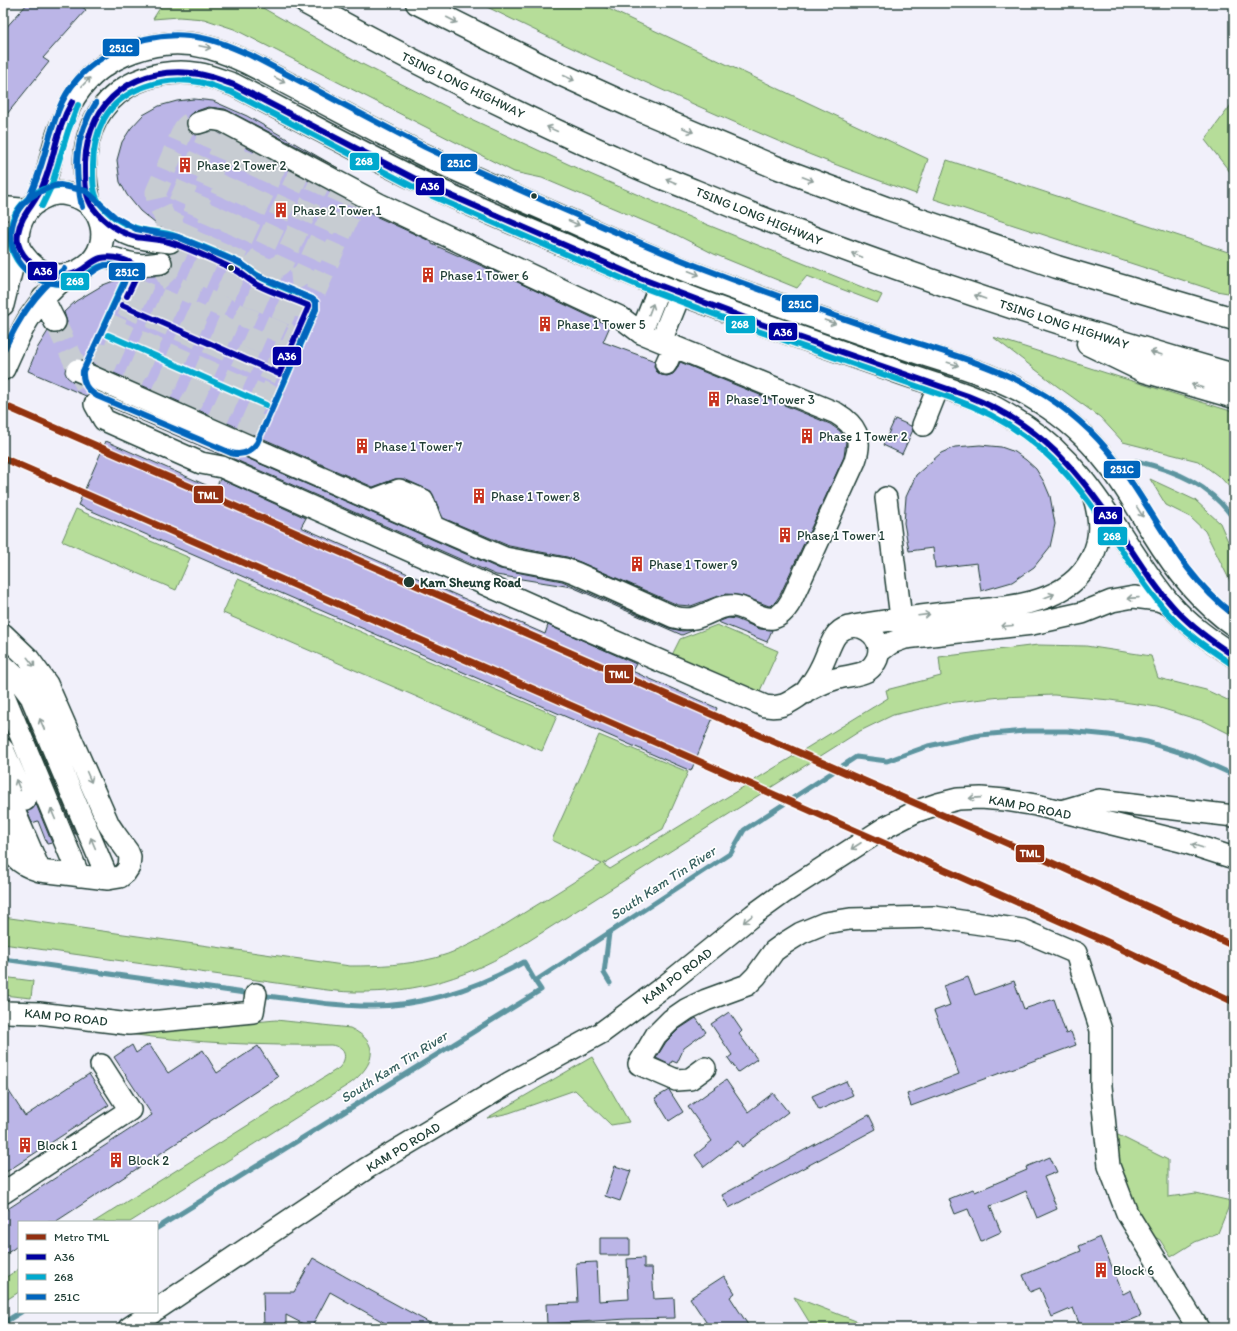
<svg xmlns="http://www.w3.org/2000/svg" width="1237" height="1331" font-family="Itim,sans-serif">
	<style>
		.green { fill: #b6dd99; stroke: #6a8d66 }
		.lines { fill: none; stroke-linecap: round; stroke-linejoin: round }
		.stream { stroke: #5d95a0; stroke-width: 5 }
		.building { fill: #bbb5e7; stroke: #1f3d34 }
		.minor-tunnel { stroke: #c7ccd2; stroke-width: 21; stroke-dasharray: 21 10; stroke-linecap: butt }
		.minor-casing { stroke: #1f3d34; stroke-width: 24 }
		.major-casing { stroke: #1f3d34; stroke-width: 25 }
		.highway-casing { stroke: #1f3d34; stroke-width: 25 }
		.minor { stroke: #fff; stroke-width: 21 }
		.major { stroke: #fff; stroke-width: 22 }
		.highway { stroke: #fff; stroke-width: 22 }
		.minor-bridge-casing { stroke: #1f3d34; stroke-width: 24; stroke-linecap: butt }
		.minor-bridge { stroke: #fff; stroke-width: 21 }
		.bus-1-casing { stroke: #fff; stroke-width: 9 }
		.bus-2-casing { stroke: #fff; stroke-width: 9 }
		.bus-3-casing { stroke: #fff; stroke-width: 9 }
		.bus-1 { stroke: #0000a0; stroke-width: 6 }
		.bus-2 { stroke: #00a9ce; stroke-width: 6 }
		.bus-3 { stroke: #0065bd; stroke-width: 6 }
		.metro-1-casing { stroke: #fff; stroke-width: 10 }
		.metro-1 { stroke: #923011; stroke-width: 7 }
		.oneway { stroke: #8f9e9a }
		.bus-dot { fill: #1f3d34; stroke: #fff; stroke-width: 1.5 }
		.labels { text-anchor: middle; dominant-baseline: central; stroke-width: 3.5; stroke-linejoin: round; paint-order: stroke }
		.street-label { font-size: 13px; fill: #1f3d34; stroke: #fff }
		.poi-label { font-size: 13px; fill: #1f3d34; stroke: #fff; text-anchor: start }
		.stop-label { font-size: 13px; font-weight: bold; fill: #1f3d34; stroke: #fff; text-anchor: start }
		.water-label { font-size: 14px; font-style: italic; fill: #396261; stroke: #fff }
		.line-badge { stroke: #fff; stroke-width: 1.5 }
		.badge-label { font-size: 11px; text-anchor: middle; font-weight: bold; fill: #fff }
	</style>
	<rect width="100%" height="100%" fill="#f1f0fa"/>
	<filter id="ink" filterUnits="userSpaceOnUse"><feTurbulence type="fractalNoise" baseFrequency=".025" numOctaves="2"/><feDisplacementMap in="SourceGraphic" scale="8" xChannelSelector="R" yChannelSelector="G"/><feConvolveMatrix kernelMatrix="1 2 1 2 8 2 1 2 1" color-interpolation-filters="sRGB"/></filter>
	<g filter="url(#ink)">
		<path class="green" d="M163 3H254L362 64 469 118 583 171 703 223 882 295 878 303 807 276 797 288 714 254 677 235 542 178 514 172 234 29 204 19 179 17 153 19Z
			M479 3H596L928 159 916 194C881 181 846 169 811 155 699 108 588 57 479 3Z
			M1234 101V177L1205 140Z
			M947 160 1228 252 1234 258V294L1216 291 934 199Z
			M993 337 1106 373 1234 412V492L1221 478 1198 461 1123 442 1100 417 1057 386Z
			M1150 479 1195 500 1220 523 1234 555V589L1205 531 1190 517 1166 505Z
			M76 509 190 558 176 590 62 541Z
			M238 579 557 716 542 751 223 613Z
			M717 625 778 651 759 693 672 655 680 639Z
			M1038 645 1086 646 1151 656 1158 678 1206 690 1234 703V736L1206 722 1157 707 1110 700 1054 695 1001 697 947 703 893 715 860 731 524 944C468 977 421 993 355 992 341 992 326 990 312 988L3 944V917L350 966C379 966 407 965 435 958 468 949 498 929 527 911 552 896 577 880 602 864L552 840 599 735 688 772 663 829 603 864 610 869 888 698 886 690 941 676 939 657Z
			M3 977 33 981 31 998 3 995Z
			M276 1020 350 1028C382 1043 374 1065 351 1083L130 1222H94L339 1068C349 1057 345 1047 331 1045 262 1046 195 1043 128 1034Z
			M592 1057 629 1122 611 1125 575 1090 509 1113 487 1118Z
			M1112 1132 1168 1160V1197L1196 1193 1231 1201 1218 1233 1195 1242 1171 1257 1160 1240 1146 1232 1131 1198 1125 1175 1099 1155Z
			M19 1269V1292L3 1302V1279Z
			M794 1297 874 1328H813Z"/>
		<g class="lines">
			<path class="stream" d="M1136 461C1177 471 1209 484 1234 519
				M609 933 604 973 610 983
				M3 959 252 994
				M259 995C297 999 336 1007 374 1006 428 1005 477 988 524 962L535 981
				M157 1228 541 990 535 981 731 853 744 830 856 757 887 761 928 746 980 735 1025 731H1067L1109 735 1147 742 1192 756 1234 775
				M3 1323 21 1312"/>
		</g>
		<path class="building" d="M28 3H78L86 10 43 58 49 62 3 119V31Z
			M194 99 213 101 247 116 338 168 225 109 208 107 194 112 190 115 186 121 187 127 190 132 196 135 212 131 219 133 373 215 432 242V244L509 278 610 326 603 342 655 361 654 366 656 371 661 375 667 376 673 374 677 369 680 362 830 424 840 431 846 441 844 457 780 595 776 601 772 605 769 606 743 596 726 594 715 597 691 606 678 605 580 562 567 557 509 546 443 518 431 491 404 479H395L373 487 82 359 75 358 70 361 66 366 65 372 67 377 72 381 100 393 95 392 89 393 86 396 28 371 38 347 48 331 55 334 60 333 65 329 67 322 64 312 76 301 103 285 124 277 130 275 144 277 162 275 168 273 172 268 173 261 168 254 175 253 180 249 182 243 181 237 176 232 165 230 156 224 140 211 127 195 120 182 117 160 122 142 131 128 143 115 159 106 177 101Z
			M101 394 500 569 562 581 669 628 682 631 694 630 682 635 572 587 496 575 227 456 219 454 110 407Z
			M895 419 911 426 913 430 902 454 883 445Z
			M106 441 215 489 220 479 306 518 301 527 545 634 548 625 636 664 632 671 717 708 691 771 78 505Z
			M980 445 1001 447 1015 452 1026 460 1036 469 1044 482 1050 496 1055 524 1050 547 1034 567 1012 582 981 591 977 563 935 568 933 548 909 551 904 523 906 497 916 475 941 453 955 447Z
			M728 618 736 619 760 629 772 630 767 642 718 622Z
			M26 717 76 834H75Z
			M36 804 52 843 47 844 38 821 32 823 27 811 34 807Z
			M968 977 975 995 1014 981 1024 1009 1054 999 1066 1034 1071 1032 1076 1045 911 1106 907 1094 959 1074 934 1011 950 1005 943 986Z
			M729 1012 742 1031 739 1034 757 1059 738 1072 728 1058 732 1055 711 1024Z
			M696 1018 706 1032 684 1048 677 1063 672 1061 670 1065 656 1058 666 1042 679 1029Z
			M149 1044 168 1073 203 1050 217 1073 258 1046 278 1077 55 1222H19V1245L3 1256V1212L152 1115 114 1057 132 1045 136 1053Z
			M89 1074 109 1105 3 1174V1082L25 1116Z
			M726 1080 748 1112 773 1093 788 1112 742 1147 738 1141 704 1167 695 1155 712 1141 688 1107Z
			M846 1081 853 1095 819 1110 812 1096Z
			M669 1090 683 1112 669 1121 655 1098Z
			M869 1115 876 1129 729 1208 722 1195Z
			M1050 1157 1057 1172 1044 1177 1057 1209 1037 1218 1026 1191 1008 1199 990 1206 1001 1232 981 1241 968 1209 955 1214 949 1199 973 1189 975 1192 1027 1170 1026 1167Z
			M615 1166 631 1171 620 1201 605 1196Z
			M1100 1237 1123 1294 1131 1290 1141 1316 1112 1328H1081L1073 1308 1052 1317 1040 1288 1030 1292 1023 1275 1081 1251 1079 1246Z
			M600 1238H630V1255H600Z
			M313 1258 346 1277 439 1328H394L330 1292 311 1328 286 1315V1328H264L263 1292H294Z
			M644 1258V1268H652L654 1299 674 1298 675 1318 627 1319 547 1324 546 1304 578 1303 576 1263 597 1262 599 1301 629 1299 627 1259Z
			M724 1276 735 1293 730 1297 750 1328H710L690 1298Z"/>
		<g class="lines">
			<path class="minor-tunnel" d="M166 228C167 213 156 208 156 192L182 132C185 126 188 122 195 123L287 165
				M164 230 172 218 211 130
				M173 237 183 231 188 226 222 149 229 142H236
				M170 242 238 271 252 282 274 291
				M195 253 243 145
				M210 259 259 152
				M161 263H169L179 265 298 317 303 316 306 313
				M163 263C164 273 168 281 177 287L284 334 293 335 298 331
				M229 268 278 161
				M247 269 254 265 261 255 300 171
				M262 270C278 277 292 288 305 271L343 189
				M238 271C256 268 269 276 283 262L321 180
				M131 286 277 350 285 351 291 348
				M122 305 279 374
				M55 322 86 386
				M111 328 269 398
				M104 346 261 416
				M95 364 253 433
				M101 389C94 385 90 382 91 374L136 273
				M229 443C238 447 244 448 250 440L353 207C358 193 344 190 334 186"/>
			<defs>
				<path id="minor" d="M198 123 211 119 223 121 379 204 620 317 641 333 836 413C856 425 863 438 855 461L791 601C787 608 781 616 773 618 759 620 748 607 734 606 712 604 703 625 674 617L576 573 565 569 505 558 267 454
					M94 210C106 220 118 231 133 236 144 240 158 241 170 242
					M91 262C112 252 115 261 135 264 143 266 152 264 161 263
					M43 298 55 322
					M3 305 18 244
					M641 333 660 285
					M661 341 680 294
					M666 364 674 346
					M4 369C22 328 32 304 69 275
					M95 404 104 420 201 463 222 467 572 623 765 706C771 707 777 707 783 705 790 703 797 697 804 693 813 688 822 683 832 680 842 676 858 676 867 671 871 668 875 664 877 659 887 635 855 615 837 634 831 640 826 658 821 667 817 676 811 684 805 693
					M923 425 939 385
					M886 498 901 618
					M373 500 399 490 423 500 433 526
					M853 626C884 621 915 616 947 613 996 607 1065 610 1091 559 1102 539 1100 516 1093 495
					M3 634 28 658 47 684 109 825 115 834 128 852 130 857 129 867 125 873 120 877 108 879 40 871 3 785
					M879 652 891 643 905 638 1032 624 1082 613 1112 601 1134 597 1158 600 1171 605
					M3 665 16 677 31 697 108 879
					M3 693 79 876
					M3 749 25 800
					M1061 811 1099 800 1234 816
					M3 831C13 855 14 863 40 871
					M3 1012 39 1013 129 1024 253 1012 256 994
					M705 1068 690 1079 676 1080 639 1064 656 1035 671 1020 687 1009 706 1000 747 985 756 976 774 951 785 943 801 933 825 923 850 919 934 917 1022 930 1076 953 1101 1030V1086L1109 1166 1127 1213 1198 1328
					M3 1193 130 1110 101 1065
					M157 1309 367 1168 509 1083 601 1033 666 985 753 915 782 894 886 827 917 811 938 804 958 799 981 798 1005 800 1036 805 1181 841 1234 858
					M129 1328 153 1312"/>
				<path id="major" d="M59 193C75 195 88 199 97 214 120 258 63 297 29 262 25 257 19 251 18 244 17 241 18 236 18 232 21 216 31 202 47 196 51 194 55 194 59 193Z
					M35 203C50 178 50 151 61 126 65 116 69 105 75 96 102 54 159 35 206 47 220 50 233 56 246 62 305 92 363 124 422 154 455 170 490 184 523 200 579 224 633 250 690 272 761 299 833 324 905 348 951 364 999 375 1040 402 1064 417 1087 437 1105 460 1124 482 1138 509 1153 533 1174 567 1201 602 1234 625
					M90 205C79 158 84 113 128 86 149 74 175 70 199 74 211 76 222 81 234 85 292 115 349 146 407 175 460 201 515 224 569 247 607 263 645 281 684 295 752 321 821 345 890 369 919 380 950 388 979 400 995 407 1011 417 1025 426 1092 470 1121 545 1170 604 1188 625 1211 641 1234 656
					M3 208 27 210"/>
				<path id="highway" d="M306 3C406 58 507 110 612 156 639 169 668 180 695 191 871 264 1051 323 1234 375
					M417 3 547 68 633 107 773 166 886 208 1057 267 1234 319
					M1088 344 1144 371 1234 397"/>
			</defs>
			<use href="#minor" class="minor-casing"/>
			<use href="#major" class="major-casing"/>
			<use href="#highway" class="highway-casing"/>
			<use href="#minor" class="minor"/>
			<use href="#major" class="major"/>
			<use href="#highway" class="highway"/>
			<defs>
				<path id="minor-bridge" d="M77 370 267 454"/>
			</defs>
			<use href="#minor-bridge" class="minor-bridge-casing"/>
			<use href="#minor-bridge" class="minor-bridge"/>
			<defs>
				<path id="bus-1" d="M72 102C56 129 55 157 43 185 36 203 21 214 18 233 16 244 20 252 28 260 42 276 65 281 83 269 89 265 94 260 101 258 110 256 134 259 136 270 138 278 130 289 127 296
					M122 305 279 374 309 306C291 298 273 293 256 284 250 281 245 276 239 272 231 267 222 264 214 260 199 254 184 246 169 242 158 239 147 239 136 237 120 233 104 222 94 209 84 197 85 178 85 163 88 98 138 64 199 74 211 76 223 81 234 85L427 185 640 278 761 324 968 396C1040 424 1078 470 1120 533 1138 560 1155 588 1177 611 1194 629 1214 643 1234 656"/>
				<path id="bus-2" d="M66 186C36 184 8 208 10 240 12 269 46 290 73 282 85 279 91 269 102 266 109 263 126 266 127 275L104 325
					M42 206 51 187 68 131 78 105
					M312 299C295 292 278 286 262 278 254 274 247 267 239 263 220 253 199 245 178 237 169 233 159 232 149 231 130 228 114 220 102 206 92 196 93 179 93 166 93 150 96 134 104 119 122 87 165 76 199 82 210 84 220 89 231 92L423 192 637 285 758 331 954 399C1018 422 1060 459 1098 515 1120 546 1139 580 1164 609 1182 631 1206 647 1230 663
					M108 335 266 405
					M276 401 316 309"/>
				<path id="bus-3" d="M57 185C42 190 28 196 19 209 0 239 18 278 53 283 67 285 80 281 91 273 96 270 101 265 107 265 114 264 121 268 127 271L124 283 83 371C82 383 87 390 97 396L231 453C242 456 251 452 257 443L316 309V302L312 299 256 275 242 264 178 237 136 229 115 217 86 191 60 185
					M28 199C44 169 47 134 62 102 84 57 140 31 189 36 211 38 230 46 250 55 308 85 366 117 425 147 469 168 514 187 558 207 604 227 650 248 697 266 762 291 828 314 895 336 946 353 1000 367 1046 396 1077 416 1104 442 1125 473 1161 524 1182 575 1234 615
					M82 207C74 169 74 136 96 103
					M3 352C19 317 34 295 64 269"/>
			</defs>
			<use href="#bus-1" class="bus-1-casing"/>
			<use href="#bus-2" class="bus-2-casing"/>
			<use href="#bus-3" class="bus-3-casing"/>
			<use href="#bus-1" class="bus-1"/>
			<use href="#bus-2" class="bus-2"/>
			<use href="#bus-3" class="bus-3"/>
			<defs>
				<path id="metro-1" d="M3 405 1050 862 1234 946
					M3 458 696 760 1105 941 1234 1002"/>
			</defs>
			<use href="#metro-1" class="metro-1-casing"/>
			<use href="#metro-1" class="metro-1"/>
		</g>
		<defs><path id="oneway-shaft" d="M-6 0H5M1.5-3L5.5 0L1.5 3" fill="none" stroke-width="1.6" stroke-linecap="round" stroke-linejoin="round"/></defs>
		<g class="oneway">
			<use href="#oneway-shaft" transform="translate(452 20) rotate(27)"/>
			<use href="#oneway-shaft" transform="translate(205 47) rotate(12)"/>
			<use href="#oneway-shaft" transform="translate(569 78) rotate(25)"/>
			<use href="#oneway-shaft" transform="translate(280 80) rotate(27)"/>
			<use href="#oneway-shaft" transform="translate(86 82) rotate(-46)"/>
			<use href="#oneway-shaft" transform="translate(552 129) rotate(-155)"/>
			<use href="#oneway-shaft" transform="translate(688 130) rotate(23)"/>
			<use href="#oneway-shaft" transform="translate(808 179) rotate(21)"/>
			<use href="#oneway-shaft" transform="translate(671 181) rotate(-157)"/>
			<use href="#oneway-shaft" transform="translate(574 223) rotate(24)"/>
			<use href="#oneway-shaft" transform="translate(857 255) rotate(-159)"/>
			<use href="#oneway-shaft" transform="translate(694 273) rotate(21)"/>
			<use href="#oneway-shaft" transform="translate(980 297) rotate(-161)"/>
			<use href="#oneway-shaft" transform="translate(651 309) rotate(-69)"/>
			<use href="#oneway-shaft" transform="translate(830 322) rotate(19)"/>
			<use href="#oneway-shaft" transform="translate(1156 353) rotate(-164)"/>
			<use href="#oneway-shaft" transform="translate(953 364) rotate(17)"/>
			<use href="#oneway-shaft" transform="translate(1197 386) rotate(-163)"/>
			<use href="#oneway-shaft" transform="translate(1140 512) rotate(58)"/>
			<use href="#oneway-shaft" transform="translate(1049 596) rotate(-21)"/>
			<use href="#oneway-shaft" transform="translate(1133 598) rotate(176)"/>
			<use href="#oneway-shaft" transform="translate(924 615) rotate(-7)"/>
			<use href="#oneway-shaft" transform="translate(1007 626) rotate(175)"/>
			<use href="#oneway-shaft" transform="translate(31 662) rotate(51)"/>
			<use href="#oneway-shaft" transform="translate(42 724) rotate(-113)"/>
			<use href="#oneway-shaft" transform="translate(89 777) rotate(66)"/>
			<use href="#oneway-shaft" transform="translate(18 785) rotate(-113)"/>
			<use href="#oneway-shaft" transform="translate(975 798) rotate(176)"/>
			<use href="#oneway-shaft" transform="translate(53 814) rotate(-113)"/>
			<use href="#oneway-shaft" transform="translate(93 843) rotate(-113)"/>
			<use href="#oneway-shaft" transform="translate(856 846) rotate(147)"/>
			<use href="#oneway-shaft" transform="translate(1197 846) rotate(-163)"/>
			<use href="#oneway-shaft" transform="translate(748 919) rotate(142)"/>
		</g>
	</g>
	<defs>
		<symbol id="building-bare" viewBox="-9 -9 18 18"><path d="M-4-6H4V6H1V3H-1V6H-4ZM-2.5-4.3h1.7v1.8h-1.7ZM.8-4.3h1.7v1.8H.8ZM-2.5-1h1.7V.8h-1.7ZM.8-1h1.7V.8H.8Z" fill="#c8321e" stroke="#fff" stroke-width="2.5" paint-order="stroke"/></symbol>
	</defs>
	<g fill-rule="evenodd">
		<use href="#building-bare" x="174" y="154" width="22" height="22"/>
		<use href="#building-bare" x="270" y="199" width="22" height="22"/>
		<use href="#building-bare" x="417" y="264" width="22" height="22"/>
		<use href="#building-bare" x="534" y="313" width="22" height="22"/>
		<use href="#building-bare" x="703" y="388" width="22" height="22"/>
		<use href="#building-bare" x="796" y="425" width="22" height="22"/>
		<use href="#building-bare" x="351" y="435" width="22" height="22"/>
		<use href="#building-bare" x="468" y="485" width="22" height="22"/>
		<use href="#building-bare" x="774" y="524" width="22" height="22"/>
		<use href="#building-bare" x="626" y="553" width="22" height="22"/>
		<use href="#building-bare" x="14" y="1134" width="22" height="22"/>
		<use href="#building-bare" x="105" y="1149" width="22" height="22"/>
		<use href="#building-bare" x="1090" y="1259" width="22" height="22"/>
	</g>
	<g class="bus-dot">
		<circle cx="534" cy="196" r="3.5"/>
		<circle cx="231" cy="268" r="3.5"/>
		<circle cx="409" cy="582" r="6"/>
	</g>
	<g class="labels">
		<g class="street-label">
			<text transform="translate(463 85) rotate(26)">TSING LONG HIGHWAY</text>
			<text transform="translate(759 216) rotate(22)">TSING LONG HIGHWAY</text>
			<text transform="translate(1064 324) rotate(18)">TSING LONG HIGHWAY</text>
			<text transform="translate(1030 807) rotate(11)">KAM PO ROAD</text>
			<text transform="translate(677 976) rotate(-37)">KAM PO ROAD</text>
			<text transform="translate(66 1017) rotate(6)">KAM PO ROAD</text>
			<text transform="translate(403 1147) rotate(-31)">KAM PO ROAD</text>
		</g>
		<g class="poi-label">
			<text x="197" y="165">Phase 2 Tower 2</text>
			<text x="293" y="210">Phase 2 Tower 1</text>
			<text x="440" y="275">Phase 1 Tower 6</text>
			<text x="557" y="324">Phase 1 Tower 5</text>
			<text x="726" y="399">Phase 1 Tower 3</text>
			<text x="819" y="436">Phase 1 Tower 2</text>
			<text x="374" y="446">Phase 1 Tower 7</text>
			<text x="491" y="496">Phase 1 Tower 8</text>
			<text x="797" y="535">Phase 1 Tower 1</text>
			<text x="649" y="564">Phase 1 Tower 9</text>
			<text x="37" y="1145">Block 1</text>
			<text x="128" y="1160">Block 2</text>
			<text x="1113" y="1270">Block 6</text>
		</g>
		<g class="stop-label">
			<text x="420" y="582">Kam Sheung Road</text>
		</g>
		<g class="water-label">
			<text transform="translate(663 883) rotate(-33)">South Kam Tin River</text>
			<text transform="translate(394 1067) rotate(-32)">South Kam Tin River</text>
		</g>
	</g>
	<g class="line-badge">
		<rect x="102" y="38" width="38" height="19" rx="4" fill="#0065bd"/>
		<rect x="349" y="152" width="31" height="19" rx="4" fill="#00a9ce"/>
		<rect x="440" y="153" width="38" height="19" rx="4" fill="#0065bd"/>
		<rect x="415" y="177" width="30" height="19" rx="4" fill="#0000a0"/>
		<rect x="27" y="261" width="31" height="20" rx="4" fill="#0000a0"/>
		<rect x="108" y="262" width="38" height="19" rx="4" fill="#0065bd"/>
		<rect x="60" y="272" width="30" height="19" rx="4" fill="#00a9ce"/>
		<rect x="781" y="294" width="38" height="19" rx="4" fill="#0065bd"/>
		<rect x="725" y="315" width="31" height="19" rx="4" fill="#00a9ce"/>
		<rect x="768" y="322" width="30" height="19" rx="4" fill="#0000a0"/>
		<rect x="272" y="346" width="30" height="20" rx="4" fill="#0000a0"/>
		<rect x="1103" y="460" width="38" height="19" rx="4" fill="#0065bd"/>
		<rect x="193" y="485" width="31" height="19" rx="4" fill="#923011"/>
		<rect x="1093" y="506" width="30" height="19" rx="4" fill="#0000a0"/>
		<rect x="1097" y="526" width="31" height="20" rx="4" fill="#00a9ce"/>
		<rect x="604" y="664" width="30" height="20" rx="4" fill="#923011"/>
		<rect x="1015" y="844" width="30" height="19" rx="4" fill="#923011"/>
	</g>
	<g class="badge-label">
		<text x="121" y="52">251C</text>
		<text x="364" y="165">268</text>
		<text x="459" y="167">251C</text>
		<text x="430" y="190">A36</text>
		<text x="43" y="275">A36</text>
		<text x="127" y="276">251C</text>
		<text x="75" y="285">268</text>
		<text x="800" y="308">251C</text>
		<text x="740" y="328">268</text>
		<text x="783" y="336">A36</text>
		<text x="287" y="360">A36</text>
		<text x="1122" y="473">251C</text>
		<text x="208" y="499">TML</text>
		<text x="1108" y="519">A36</text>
		<text x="1112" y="540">268</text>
		<text x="619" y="678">TML</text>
		<text x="1030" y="857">TML</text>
	</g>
	<rect width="1237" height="1331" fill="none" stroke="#fff" stroke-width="16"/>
	<rect x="8" y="8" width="1221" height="1315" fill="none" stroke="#1f3d34" stroke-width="1.5" filter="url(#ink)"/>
	<rect x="18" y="1221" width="140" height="92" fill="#ffffff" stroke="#a5b1ae"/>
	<rect x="26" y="1234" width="20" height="6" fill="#923011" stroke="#a5b1ae"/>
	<text x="54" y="1241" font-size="12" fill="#1f3d34">Metro TML</text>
	<rect x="26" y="1254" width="20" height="6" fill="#0000a0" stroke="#a5b1ae"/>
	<text x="54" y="1261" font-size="12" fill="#1f3d34">A36</text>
	<rect x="26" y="1274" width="20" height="6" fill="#00a9ce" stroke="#a5b1ae"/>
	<text x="54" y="1281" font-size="12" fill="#1f3d34">268</text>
	<rect x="26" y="1294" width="20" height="6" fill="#0065bd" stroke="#a5b1ae"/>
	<text x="54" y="1301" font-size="12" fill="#1f3d34">251C</text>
</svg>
